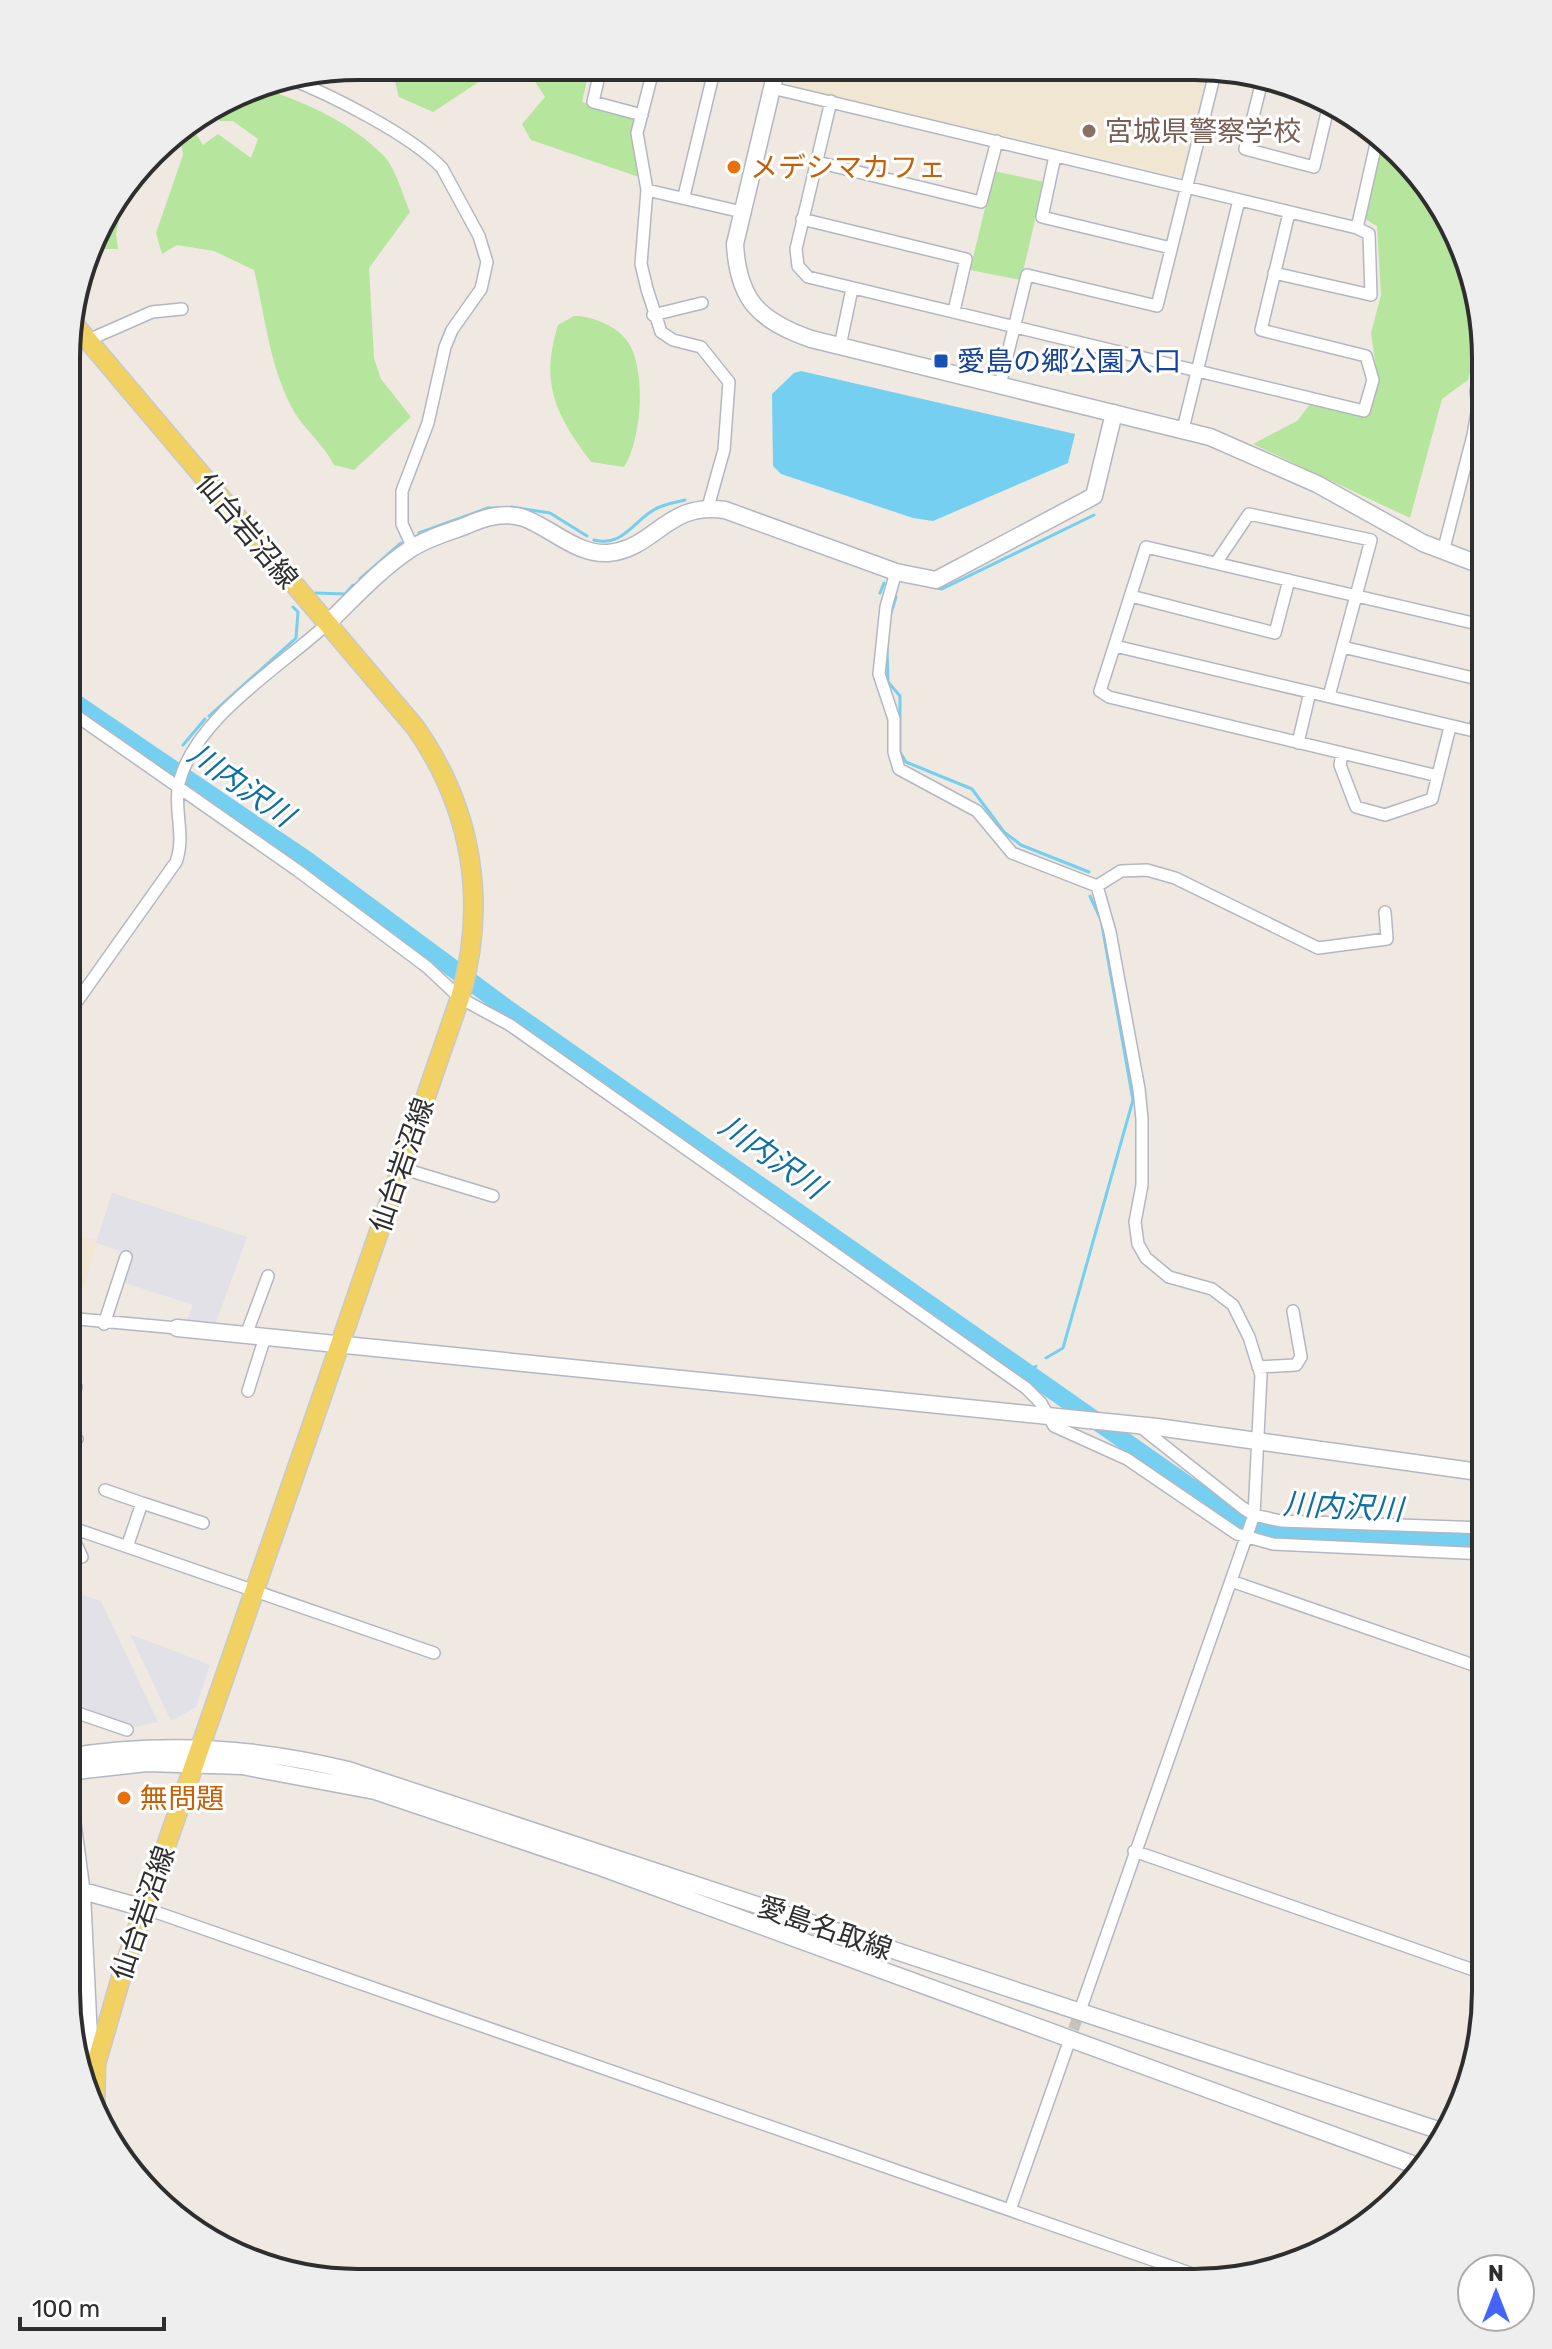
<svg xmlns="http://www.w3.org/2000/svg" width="1552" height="2349" font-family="Rubik,'Noto Sans JP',sans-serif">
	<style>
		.industrial { fill: #e3e1e8 }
		.education { fill: #f0e6d1 }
		.green { fill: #b6e59e }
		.water { fill: #75cff0 }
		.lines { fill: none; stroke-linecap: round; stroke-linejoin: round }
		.stream { stroke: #75cff0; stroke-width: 3 }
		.river { stroke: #75cff0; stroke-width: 18 }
		.street-tunnel { stroke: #c8c4bd; stroke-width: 11; stroke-dasharray: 11 5.5; stroke-linecap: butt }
		.street-casing { stroke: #b4b7c1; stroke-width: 14 }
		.secondary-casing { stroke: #b4b7c1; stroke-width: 19 }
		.primary-casing { stroke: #c9c9c9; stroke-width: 21 }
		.street { stroke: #fff; stroke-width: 11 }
		.secondary { stroke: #fff; stroke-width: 16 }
		.primary { stroke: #f2d163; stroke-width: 18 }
		.education-dot { fill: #8d6e63; stroke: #fff; stroke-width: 3 }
		.food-dot { fill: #e8710a; stroke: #fff; stroke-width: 3 }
		.transit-dot { fill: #1a4fb4; stroke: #fff; stroke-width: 3 }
		.labels { text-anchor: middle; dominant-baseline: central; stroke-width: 6; stroke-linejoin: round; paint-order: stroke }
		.education-label { font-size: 28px; fill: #785e54; stroke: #fff; text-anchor: start }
		.food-label { font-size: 28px; fill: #c56008; stroke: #fff; text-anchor: start }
		.transit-label { font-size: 28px; fill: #164399; stroke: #fff; text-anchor: start }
		.street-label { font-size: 28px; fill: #2e2e2e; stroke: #fff }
		.water-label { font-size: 30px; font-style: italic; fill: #0d6fa3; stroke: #fff }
		.rim { fill: none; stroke: #2e2e2e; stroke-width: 4 }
	</style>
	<rect width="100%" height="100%" fill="#efe9e1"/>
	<path class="industrial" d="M112 1193 247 1237 215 1325 186 1322 193 1305 122 1282 130 1254 96 1243Z
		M67 1590 101 1601 158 1722 134 1727 66 1703Z
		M130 1634 210 1665 196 1707 171 1721Z"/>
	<path class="education" d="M789 67 1208 68 1182 177 790 86 787 79Z
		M67 1236 97 1240 84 1287 67 1285Z"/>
	<path class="green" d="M391 66H503L433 112 399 97Z
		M525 66 590 67 582 102 632 117 636 121 632 141 639 177 531 140 522 124 545 97Z
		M255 87C299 98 352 123 384 156 396 169 403 196 410 212L369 268 374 358 381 379 411 417 354 470 334 465C323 443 302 428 291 406 269 363 265 315 254 270L214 251 177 245 162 254 156 233 183 155 181 142 172 135 190 125 203 145 218 134 251 158 258 139 233 121H220L208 114Z
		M1383 141 1464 246 1480 329 1468 380 1442 399 1410 518 1253 444 1297 421 1311 403 1368 416 1378 381 1371 333 1381 295 1377 226 1365 219Z
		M994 171 1044 182 1021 280 970 270Z
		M126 187 116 234 118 249H93L105 213Z
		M574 316C591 316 612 324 624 337 648 362 642 440 624 467L591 462C555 414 540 384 558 325Z"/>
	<path class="water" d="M801 371 1075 434 1068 463 933 521 913 518 781 474 773 466 772 394 794 373Z"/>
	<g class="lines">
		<path class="stream" d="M511 507 550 513 587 536
			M419 533 488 508H499
			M594 540C619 547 631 526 649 513 660 505 672 503 685 500
			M360 579 401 543
			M932 587 942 589 1094 515
			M316 593 345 594 353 585
			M880 593 884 583
			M890 616 896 597
			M887 647 888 682 900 696V752L906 762 972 789 1004 832 1021 845 1089 872
			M209 716 296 638 298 612 293 607
			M183 745 205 719
			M174 770 176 764
			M1046 1358 1063 1348 1133 1100 1101 920 1090 896
			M1028 1374 1036 1366"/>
		<path class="river" d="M68 698 308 861 505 1007 1189 1486 1257 1531 1486 1542"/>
		<path class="street-tunnel" d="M1068 2045 1081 2008"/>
		<defs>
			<path id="street" d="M601 67 593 102 642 115
				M654 67 637 133 647 190 641 264 647 289 661 332 673 340 701 347 729 382 724 450 708 507
				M288 78C331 95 411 135 442 168L479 236 487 262 481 289 452 330 445 347 428 423 402 491V524L413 548
				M1262 81 1245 149 1314 167 1328 108
				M772 88 1357 228
				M831 101 796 249 798 266 808 277 1364 411 1373 380 1366 356 1261 330 1289 213
				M1055 156 1042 217 1171 248
				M817 162 981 202 997 141
				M647 190 742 212
				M684 196 715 67
				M802 219 966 259 954 311
				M1274 273 1371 295 1369 234 1357 228 1378 135
				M653 315 702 303
				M86 341 152 312 182 309
				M840 346 852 289
				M1000 385 1027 275 1157 306 1216 69
				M1183 429 1239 200
				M1443 552 1473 435 1478 407 1476 391 1485 355
				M1216 563 1249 514 1371 540 1329 696
				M896 572 886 607 879 674 894 719V752L899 769 977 811 1012 853 1097 886 1110 932 1139 1089 1142 1119V1185L1135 1222 1138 1244 1146 1258 1169 1277 1212 1289 1233 1305 1249 1337 1261 1375 1254 1515 1082 2005
				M1131 596 1275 633 1289 580
				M1115 646 1474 731 1486 685
				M1343 647 1486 681
				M68 710 297 870 427 967 460 998 510 1025 1026 1388 1041 1403 1054 1426 1127 1459 1237 1534 1273 1544 1486 1554
				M1298 743 1310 692
				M1342 754 1340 765 1356 807 1385 815 1432 799 1450 727
				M1438 776 1109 697 1100 691 1146 547 1486 626
				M1097 886 1121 871 1147 870 1175 878 1318 948 1387 939 1385 912
				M67 1021 73 1007 176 862C186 836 173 809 179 783 195 718 279 668 327 624
				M401 1168 493 1196
				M67 1318 177 1328
				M104 1324 126 1257
				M246 1335 268 1276
				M1258 1367 1296 1365 1301 1357 1293 1311
				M248 1391 265 1337
				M67 1414 76 1387
				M1138 1425 1243 1508 1254 1515 1281 1521 1486 1528
				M67 1436 77 1439
				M105 1490 142 1503 128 1544
				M142 1503 203 1523
				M67 1525 82 1557
				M67 1526 434 1653
				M1231 1581 1485 1669
				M66 1709 127 1730
				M1134 1851 1485 1974
				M144 1908 1210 2280
				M66 1913 70 1898 82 1894
				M66 1927 84 1928
				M76 2042 92 2060
				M1010 2210 1068 2045"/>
			<path id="secondary" d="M777 67 735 244C738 301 760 321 811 339L1210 437 1317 484 1423 543 1486 567
				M327 624C353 599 379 570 409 550 425 539 446 533 465 526 483 518 504 511 524 518 551 528 577 555 608 553 655 549 667 501 725 510L896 572 936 580 1094 496 1114 413
				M177 1328 1157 1427 1486 1473
				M66 1757C162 1741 254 1747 348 1770L1444 2132
				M66 1772 147 1763 242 1766 375 1791 603 1868 1423 2168
				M66 1774 82 1894 91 2079
				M82 1894 90 1893 144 1908"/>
			<path id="primary" d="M69 318 415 727C472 808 488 902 460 998L124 1967 96 2064 95 2112"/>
		</defs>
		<use href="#street" class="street-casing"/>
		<use href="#secondary" class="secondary-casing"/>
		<use href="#primary" class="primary-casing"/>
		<use href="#street" class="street"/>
		<use href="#secondary" class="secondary"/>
		<use href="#primary" class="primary"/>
	</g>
	<circle class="education-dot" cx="1089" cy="131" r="8"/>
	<g class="food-dot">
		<circle cx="734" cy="167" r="8"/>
		<circle cx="124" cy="1798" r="8"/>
	</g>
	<rect class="transit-dot" x="933" y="353" width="16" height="16" rx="4"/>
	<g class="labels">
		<g class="education-label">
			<text x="1105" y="131">宮城県警察学校</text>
		</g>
		<g class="food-label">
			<text x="750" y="167">メデシマカフェ</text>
			<text x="140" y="1798">無問題</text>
		</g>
		<g class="transit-label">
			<text x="957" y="361">愛島の郷公園入口</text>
		</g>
		<g class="street-label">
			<text transform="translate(247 531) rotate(50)">仙台岩沼線</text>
			<text transform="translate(402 1165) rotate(-71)">仙台岩沼線</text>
			<text transform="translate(143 1913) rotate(-71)">仙台岩沼線</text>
			<text transform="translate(825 1928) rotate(19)">愛島名取線</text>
		</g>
		<g class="water-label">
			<text transform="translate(241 785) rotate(35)">川内沢川</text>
			<text transform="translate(772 1157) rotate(35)">川内沢川</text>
			<text transform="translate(1343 1507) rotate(3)">川内沢川</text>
		</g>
	</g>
	<path d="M0 0H1552V2349H0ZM358 80H1194A278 278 0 0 1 1472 358V1991A278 278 0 0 1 1194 2269H358A278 278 0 0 1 80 1991V358A278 278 0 0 1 358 80Z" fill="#eee" fill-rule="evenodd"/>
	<path class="rim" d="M358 80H1194A278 278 0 0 1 1472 358V1991A278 278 0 0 1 1194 2269H358A278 278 0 0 1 80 1991V358A278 278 0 0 1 358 80Z"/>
	<g transform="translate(1496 2293)"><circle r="38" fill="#ffffff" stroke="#ababab" stroke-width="2"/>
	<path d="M0-6L14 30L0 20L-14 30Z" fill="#4264fb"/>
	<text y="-12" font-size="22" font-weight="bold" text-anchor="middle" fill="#2e2e2e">N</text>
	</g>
	<path d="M20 2317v12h144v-12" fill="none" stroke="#2e2e2e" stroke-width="4"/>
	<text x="32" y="2317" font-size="24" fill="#2e2e2e" stroke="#ffffff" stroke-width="6" paint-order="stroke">100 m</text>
</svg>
